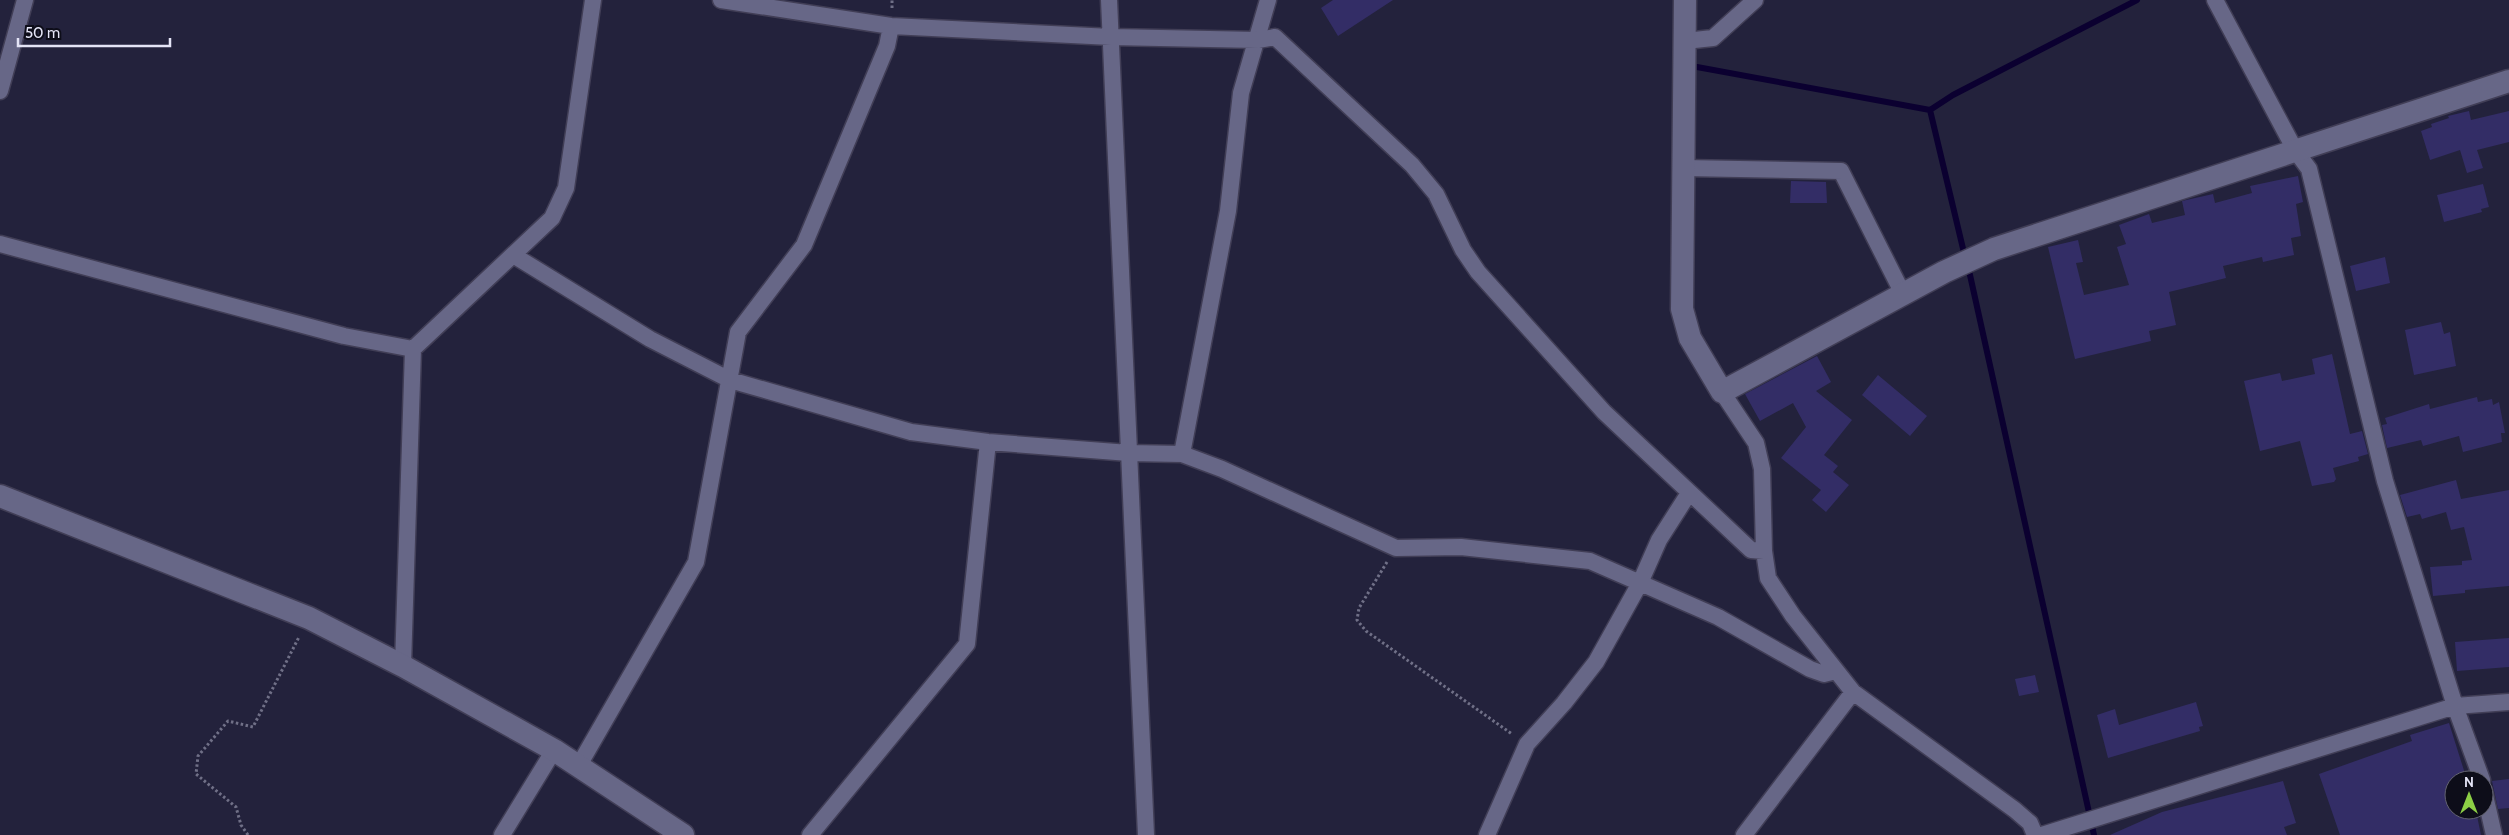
<svg xmlns="http://www.w3.org/2000/svg" width="2509" height="835" font-family="Cabin,sans-serif">
	<style>
		.lines { fill: none; stroke-linecap: round; stroke-linejoin: round }
		.stream { stroke: #0b0030; stroke-width: 6 }
		.building { fill: #332d66 }
		.street-casing { stroke: #413e56; stroke-width: 19 }
		.secondary-casing { stroke: #413e56; stroke-width: 25 }
		.path { stroke: #707087; stroke-width: 3; stroke-dasharray: 2.5 2.5; stroke-linecap: butt }
		.street { stroke: #676787; stroke-width: 16 }
		.secondary { stroke: #676787; stroke-width: 22 }
	</style>
	<rect width="100%" height="100%" fill="#23223c"/>
	<g class="lines">
		<path class="stream" d="M1697 67 1930 110 1953 95 2137 0
			M1930 110 1965 257
			M1968 266 2094 835"/>
	</g>
	<path class="building" d="M1333 0H1393L1338 36 1321 8Z
		M2469 111 2471 120 2509 111V142L2477 150 2483 168 2467 173 2460 150 2430 160 2421 131 2432 127 2431 124 2449 118 2448 116Z
		M2298 176 2303 202 2296 204 2301 236 2291 238 2294 255 2263 262 2262 257 2223 266 2226 278 2169 292 2176 325 2149 331 2151 341 2075 359 2048 247 2078 240 2083 262 2076 263 2084 295 2129 285 2117 247 2126 244 2119 225 2149 214 2152 223 2185 215 2182 201 2213 194 2215 203 2252 193 2250 186Z
		M1791 181 1826 182 1827 203H1790Z
		M2483 184 2489 207 2481 209 2482 212 2444 222 2437 195Z
		M2385 257 2390 283 2356 291 2350 266Z
		M2441 322 2444 334 2450 332 2456 366 2414 375 2405 330Z
		M2332 354 2350 434 2362 431 2368 454 2358 457 2359 461 2333 468 2336 479 2334 482 2312 486 2300 441 2260 451 2244 381 2280 373 2282 381 2315 374 2312 359Z
		M1817 356 1831 382 1816 391 1852 420 1824 455 1838 466 1833 472 1849 485 1826 512 1812 500 1821 490 1781 458 1806 427 1793 403 1760 421 1745 394Z
		M1878 375 1927 416 1910 436 1862 395Z
		M2477 397 2478 402 2492 399 2493 405 2499 402 2505 433H2501L2502 442 2463 452 2459 436 2423 446 2421 440 2387 448 2382 425 2387 424 2385 418 2429 404 2430 409Z
		M2456 480 2461 499 2509 490V586L2465 590V593L2433 596 2430 567 2462 565V561L2472 560 2464 527 2451 530 2446 512 2422 519 2420 514 2407 517 2400 495Z
		M2509 638V667L2457 671 2455 642Z
		M2035 675 2039 692 2019 696 2015 679Z
		M2196 702 2203 726 2199 727 2200 731 2108 758 2097 715 2115 709 2119 725Z
		M2449 723 2467 780H2454V810H2478L2476 811 2481 835H2340L2319 774 2412 741 2410 735Z
		M2509 779V808L2498 809 2492 781Z
		M2283 781 2296 823 2284 827 2287 835H2110L2162 812Z"/>
	<g class="lines">
		<defs>
			<path id="street" d="M721 0 891 26 1111 37 1258 40 1275 37 1412 165 1436 194 1463 250 1478 272 1604 412 1751 550 1764 551
				M1109 0 1146 835
				M2215 0 2295 150 2309 169 2385 481 2455 706 2482 780
				M1685 41 1713 38 1755 0
				M0 91 25 0
				M1684 168 1841 171 1903 294
				M0 244 344 336 413 349
				M513 255 650 339 730 380 911 432 988 442 1129 453 1182 454 1222 469 1396 548 1461 547 1590 561 1718 617 1810 669 1824 674 1836 671
				M1722 392 1756 443 1762 469 1764 551 1768 578 1793 616 1853 692 2015 810 2030 823 2035 835
				M1182 454 1228 211 1241 93 1268 0
				M403 666 413 349 552 218 566 188 593 0
				M578 767 696 562 738 332 804 245 887 46 891 26
				M2484 791 2494 835
				M502 835 554 750
				M810 835 967 644 988 442
				M1487 835 1527 744 1564 703 1596 662 1640 583 1659 540 1689 493
				M1744 835 1853 692
				M2042 835 2455 706 2509 702"/>
			<path id="secondary" d="M1685 0 1682 309 1690 338 1722 392 1944 272 1994 249 2509 81
				M0 496 309 618 403 666 554 750 683 835"/>
		</defs>
		<use href="#street" class="street-casing"/>
		<use href="#secondary" class="secondary-casing"/>
		<path class="path" d="M892 8V0
			M1387 562 1359 608 1357 620 1366 631 1512 734
			M248 835 241 825 236 807 196 774 198 756 228 721 253 727 299 637"/>
		<use href="#street" class="street"/>
		<use href="#secondary" class="secondary"/>
	</g>
	<g transform="translate(2469 795)"><circle r="24" fill="#0d0d19" stroke="#636371"/>
	<path d="M0-4L9 19L0 12L-9 19Z" fill="#8cce45"/>
	<text y="-8" font-size="14" font-weight="bold" text-anchor="middle" fill="#e4e4f6">N</text>
	</g>
	<path d="M18 38v8h152v-8" fill="none" stroke="#e4e4f6" stroke-width="2.5"/>
	<text x="25" y="38" font-size="15" fill="#e4e4f6" stroke="#0d0d19" stroke-width="4" paint-order="stroke">50 m</text>
</svg>
